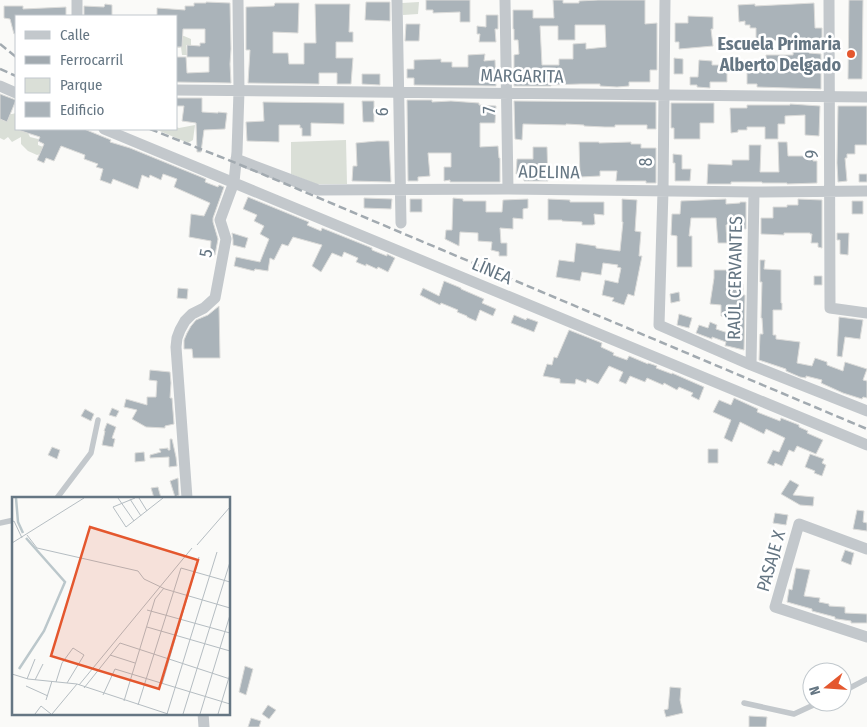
<svg xmlns="http://www.w3.org/2000/svg" width="867" height="727" font-family="'Fira Sans Condensed',sans-serif">
	<style>
		.green { fill: #dadfd7 }
		.building { fill: #aab3b9; stroke: #dcdcda; fill-rule: evenodd }
		.lines { fill: none; stroke-linecap: round; stroke-linejoin: round }
		.service { stroke: #c3c8cc; stroke-width: 5.5 }
		.minor { stroke: #c3c8cc; stroke-width: 11 }
		.rail { stroke: #a2aab0; stroke-width: 2.5; stroke-dasharray: 8 4; stroke-linecap: butt }
		.poi-dot { fill: #e4572e; stroke: #fff; stroke-width: 2 }
		.labels { text-anchor: middle; dominant-baseline: central; stroke-width: 5; stroke-linejoin: round; paint-order: stroke }
		.poi-label { font-size: 18px; font-weight: bold; fill: #657683; stroke: #fff; text-anchor: end }
		.street-label { font-size: 18px; fill: #657683; stroke: #fff }
		.inset-river { fill: none; stroke: #bbc7cb; stroke-width: 2.5 }
		.inset-road { fill: none; stroke: #b5bdc2; stroke-width: 1 }
		.view { fill: #e4572e; fill-opacity: 0.15; stroke: #e4572e; stroke-width: 2.5 }
		.inset-edge { fill: none; stroke: #657683; stroke-width: 2.5 }
	</style>
	<rect width="100%" height="100%" fill="#fafaf8"/>
	<path class="green" d="M419 2 418 14 403 15 402 3Z
		M178 35 184 36 191 39V45H186L187 55H182L181 47 179 48 176 47Z
		M16 113V129H26L30 137 38 139V145L43 147 49 152 37 155 28 151 21 144V137L12 142 8 137 4 140 0 138V115C6 113 11 115 16 113Z
		M195 125 193 140 188 143 155 129H176V127L179 128Z
		M346 140 347 184H316L291 174V142Z"/>
	<path class="building" d="M426 0H470V22H460V12L433 13V10H426Z
		M553 0H563V3H579V1L598 0H645V24L657 23V70H650V82H629V86L617 87 600 86V84H580L551 85V86H514V55L519 54 518 40H514V29H513V10H533V18H554ZM575 25H605L606 47 586 49V43L573 44V59H559V65H542L540 26H558V40H575Z
		M849 0H863L862 79H848Z
		M206 2 230 3 231 49 230 64 231 83 176 82V57H186L187 73 209 72V57H187V45L200 46V43H205V29H183L182 47H176V16H157V8L185 10V6H194V3H206Z
		M366 2H390V21L365 20Z
		M275 3H299L298 33 273 32V53H288L289 64H304V43H316L315 4H350L349 32H353V42H336V58H353L351 84H337V73H319V84L248 83 250 50H246V7L274 6Z
		M814 3 815 28H822V40L810 39 809 53 821 54V89L757 87V84H747V68H757L758 62H766V55H793L794 41 764 40V48H756V28H750V25H745V21L739 22 738 5 755 4V6Z
		M105 4 112 5V16H84V6L104 7Z
		M4 6H23V9L66 7V16H16V33L14 34 10 19 4 18Z
		M486 15H498V29H495L496 42H479L480 34H477V26L486 27Z
		M688 16 713 17V29H711L713 46 679 49V42H675V23H688Z
		M406 24H420L419 41H405Z
		M485 54 484 61 495 60 496 86 414 85V78H407V69H414V60L441 59V62H452V67H468V55Z
		M674 58 683 59V74H674Z
		M699 60 712 61V65H727V82H710V88L697 87V85H690V77H698Z
		M362 74H380V85L362 84Z
		M0 94 16 100 7 122 0 119Z
		M176 98H202V112L218 113V112L227 113 225 129 204 130 201 152H197L196 123 182 121 184 106H176Z
		M407 100H432V102L451 101 479 103V105L496 106 495 123H480V147L498 146 499 158H500V182H450V180L444 181V167H451V153H428L430 176 418 177V181H408Z
		M362 101H374V122H363Z
		M514 101 656 102V129H647V125H615V127H605L584 126V125L566 124V125L523 124 522 140 515 139Z
		M263 102 344 103V124L311 123V136H302V128H300V125H279V142L247 141 246 122 264 121Z
		M671 103H714V123H700V139H674V128H671Z
		M790 104 820 106 819 136 805 135V115L785 116V124H778V139H765V127H747V130H738V132L731 133 730 108H747V105H790Z
		M838 106H867V145H855V154H847V158H845L847 181 838 182 837 163Z
		M19 129H84L111 140 110 142 130 148 206 179 205 182 218 187 219 185 224 187 213 218V222L218 239 215 255H210L211 241 189 237 191 214 204 216 210 203 174 187 177 179 163 174 161 180 150 175 149 178 142 175 138 189 113 179 111 184 100 180 103 169 96 167 98 164 84 159 85 155 61 146 54 161 46 158 44 163 37 160 44 144 38 141 40 137 18 130Z
		M377 141H389L391 182 352 181 353 166H357L356 143Z
		M579 142H599V143L631 142V144H641V148H656V183H646V181H616L617 171H600V176L580 177Z
		M778 142H787L788 156H804V152H813V161H817V183L787 184V183H762V182H731V184H707L708 164 732 165V160H749V145H761L760 172H779Z
		M533 147H547L548 181H524V174H516L517 159H533Z
		M673 154 682 155V169H691L690 181H675V163H673Z
		M859 174H867V182H859Z
		M248 197 309 222 307 225 321 231 322 228 372 248V250L387 256V254L395 258 388 272 378 267 377 269 366 264V266L356 262 358 258 344 252 342 257 332 253 321 272 312 266 322 245 293 237 288 246 282 244 274 260 270 258 268 271 255 269 254 271 234 266 236 257 260 262 269 239 260 234 264 226 254 221 257 215 243 209Z
		M364 198 392 199 391 209 364 208Z
		M453 198 463 199V201H486V212H502L503 200 528 199V208L523 209V219L513 218V229L500 228 501 243H507V256H499V252L491 250 492 242 478 241V233L460 232 459 246 445 239 446 230H452Z
		M410 199H422V212H410Z
		M548 199 570 200V202H604V215L594 214 595 224 593 225H582V222L562 221V220H548Z
		M622 199 637 200 635 231 641 232 639 256H642L634 296 628 294 624 305 612 301 614 298 602 295 605 280 618 283 621 268 617 267 618 265 603 263 601 275 582 272 580 281 556 277 559 260 574 262 576 243 596 246V248L620 251 623 222H622Z
		M726 199V204L740 203V202H746V229H740V224L726 225 727 243H718L716 218H691L689 236H692V267H677V236L671 235 672 214H680L681 201Z
		M798 199 822 200V248L818 247V243H811L812 234H810V233H784V235L761 234V218H773V207H787V205H798Z
		M852 201H863V214H852Z
		M232 233 248 238 245 248 233 245V240Z
		M837 233H849L848 255 840 254V240H837Z
		M760 260H765L764 269 781 270V303H782V310H773V335H776V339L800 342 797 363 812 366 815 358 827 362V365L843 371 845 362 867 369 863 380 867 381V398L863 397 862 399 843 393 821 383 822 380 806 376V378L800 377 786 371V369L759 360 760 334H763L762 318H761L762 282H760Z
		M714 270H728V284H743V295H745L744 350 727 346H725L726 342 712 337V339L696 333 699 325 708 328 710 322 717 325 716 329 731 334 733 317 721 316V305L710 304 714 278Z
		M814 276H822V285H814Z
		M444 281 461 288V289L484 299 482 303 496 309 493 316 480 310 476 321 467 317V316L457 312 458 310 441 303 440 305 420 295 423 288 439 296Z
		M178 288 188 289 187 299 177 298Z
		M679 292 680 301 671 303 670 294Z
		M219 306 220 358H193L192 349H184V340L187 333 191 326 196 320 208 315Z
		M679 314 692 318 689 328 677 325Z
		M514 315 526 320 527 318 538 322 534 332 511 323Z
		M839 317 863 320 860 339 845 337 842 357 837 356Z
		M569 330 602 343 601 347 614 353 613 355 627 360 629 356 648 364V363L657 366 656 368 672 374V373L704 387 699 400 691 396 693 393 679 387 677 390 664 383 663 385 647 378 645 382 630 376 626 384 619 381 623 372 609 366 598 384 587 379 586 383 576 379 575 384 560 383V379L543 376 547 364 552 365 554 357 557 358Z
		M150 370 170 372 171 383 170 398H172L174 424 165 426V428L146 427 132 419 137 410 124 407 126 399 147 405V397H156L157 381 149 380Z
		M734 398 758 409 757 412 780 421 781 418 799 425V427L808 431 807 433 823 440 816 454 797 446 794 452 789 450 782 466 775 463 774 466 767 463 773 450 779 452 785 438 766 429 764 434 740 422 732 442 724 438 731 420 713 412 719 400 731 405Z
		M112 408 119 411 116 417 109 415Z
		M85 409 94 414 91 421 81 416Z
		M107 423 116 427 112 438 115 439 113 447 102 445 105 431H104Z
		M170 439H172L176 457 177 466 169 467V457L150 458V455L161 452 159 449 168 448V450H170Z
		M52 447 60 450 57 459 48 455Z
		M708 449H718V463H708Z
		M144 452 145 461 135 462V453Z
		M810 454 824 459 822 463 826 465 822 476 814 473 815 471 805 467Z
		M178 478 179 495 175 497 170 481Z
		M790 480 799 485 793 495 814 497 813 506 800 505 781 494Z
		M158 487 161 498H154L151 488Z
		M857 510 864 511 863 522 867 523V531L853 529Z
		M775 513 788 515 786 525 773 523Z
		M845 550 854 553 851 565 841 561Z
		M796 568 810 570 804 596 820 598 819 602 829 604V606L845 607V613L867 614V623H851V621L837 619H835V617L812 611V609L787 602 789 589 792 590Z
		M245 666 253 669 246 695 239 692Z
		M670 687 681 688 680 700 683 713 666 717 664 710 668 709Z
		M268 705 276 710 269 719 262 714Z
		M749 716 767 717 766 727H749Z
		M251 718 261 721 259 727H248Z"/>
	<g class="lines">
		<path class="service" d="M57 498 91 453 98 420
			M0 523 14 520
			M842 692 867 679
			M744 703 794 714 820 702"/>
		<path class="minor" d="M77 0V16
			M397 0 401 223
			M505 0 508 189
			M665 0 663 191 659 325 751 365 867 411
			M829 0 830 308 867 313
			M0 86 16 93
			M176 90 867 97
			M104 129 867 445
			M236 159 318 190 508 189 754 192 867 191
			M751 365 754 192
			M187 498 176 347 177 338 180 330 185 321 192 314 204 308 215 298 226 239 220 220 234 182 237 152 239 91 238 0
			M867 549 799 524 775 607 867 637
			M203 713 204 727"/>
		<path class="rail" d="M0 44 16 57
			M0 69 16 76
			M150 129 236 163 867 429"/>
	</g>
	<circle class="poi-dot" cx="851" cy="54" r="5"/>
	<g class="labels">
		<g class="poi-label">
			<text x="841" y="44">Escuela Primaria<tspan x="841" dy="21">Alberto Delgado</tspan></text>
		</g>
		<g class="street-label">
			<text transform="translate(522 76) rotate(1)">MARGARITA</text>
			<text transform="translate(489 110) rotate(-91)">7</text>
			<text transform="translate(382 112) rotate(-91)">6</text>
			<text transform="translate(812 154) rotate(-90)">9</text>
			<text transform="translate(646 162) rotate(-90)">8</text>
			<text transform="translate(549 172) rotate(1)">ADELINA</text>
			<text transform="translate(206 253) rotate(-79)">5</text>
			<text transform="translate(492 271) rotate(23)">LÍNEA</text>
			<text transform="translate(735 278) rotate(-89)">RAÚL CERVANTES</text>
			<text transform="translate(771 561) rotate(-74)">PASAJE X</text>
		</g>
	</g>
	<g transform="translate(12 497)">
		<rect width="218" height="218" fill="#fafaf8"/>
		<path class="inset-river" d="M4 1 6 25 11 36M7 172 32 134 53 85 14 41"/>
		<path class="inset-road" d="M106 1 122 24M123 1 101 10 114 30 151 1M127 1 135 14M118 2 129 19M0 25 2 24 10 41M15 38 25 51 126 74 132 82 153 92 218 111M0 46 72 1M185 48 218 10M135 113 218 136M135 130 218 154M98 158 123 166M0 177 16 182 65 187 156 217M15 182 23 162M23 183 31 167M44 185 50 166 61 151 72 158 55 186M150 187 187 60M67 188 180 51M14 189 36 199M72 191 108 146 218 182M91 198 103 172 218 207M34 203 40 184M112 204 143 102 152 91M126 208 169 71 218 85M23 217 29 209 39 217M40 217 65 187M155 217 205 55M171 217 218 65M188 217 218 118M206 217 218 177"/>
		<path class="view" d="M78 30 186 63 147 192 39 159Z"/>
		<rect width="218" height="218" class="inset-edge"/>
	</g>
	<rect x="15" y="15" width="162" height="115" fill="#ffffff" stroke="#c1c8cd"/>
	<rect x="25" y="31" width="25" height="8" fill="#c3c8cc" stroke="#c1c8cd"/>
	<text x="60" y="40" font-size="15" fill="#657683">Calle</text>
	<rect x="25" y="56" width="25" height="8" fill="#a2aab0" stroke="#c1c8cd"/>
	<text x="60" y="65" font-size="15" fill="#657683">Ferrocarril</text>
	<rect x="25" y="78" width="25" height="15" fill="#dadfd7" stroke="#c1c8cd"/>
	<text x="60" y="90" font-size="15" fill="#657683">Parque</text>
	<rect x="25" y="102" width="25" height="15" fill="#aab3b9" stroke="#c1c8cd"/>
	<text x="60" y="115" font-size="15" fill="#657683">Edificio</text>
	<g transform="translate(827 687) rotate(253)"><circle r="24" fill="#ffffff" stroke="#c1c8cd"/>
	<path d="M0-4L9 19L0 12L-9 19Z" fill="#e4572e"/>
	<text y="-8" font-size="14" font-weight="bold" text-anchor="middle" fill="#657683">N</text>
	</g>
</svg>
